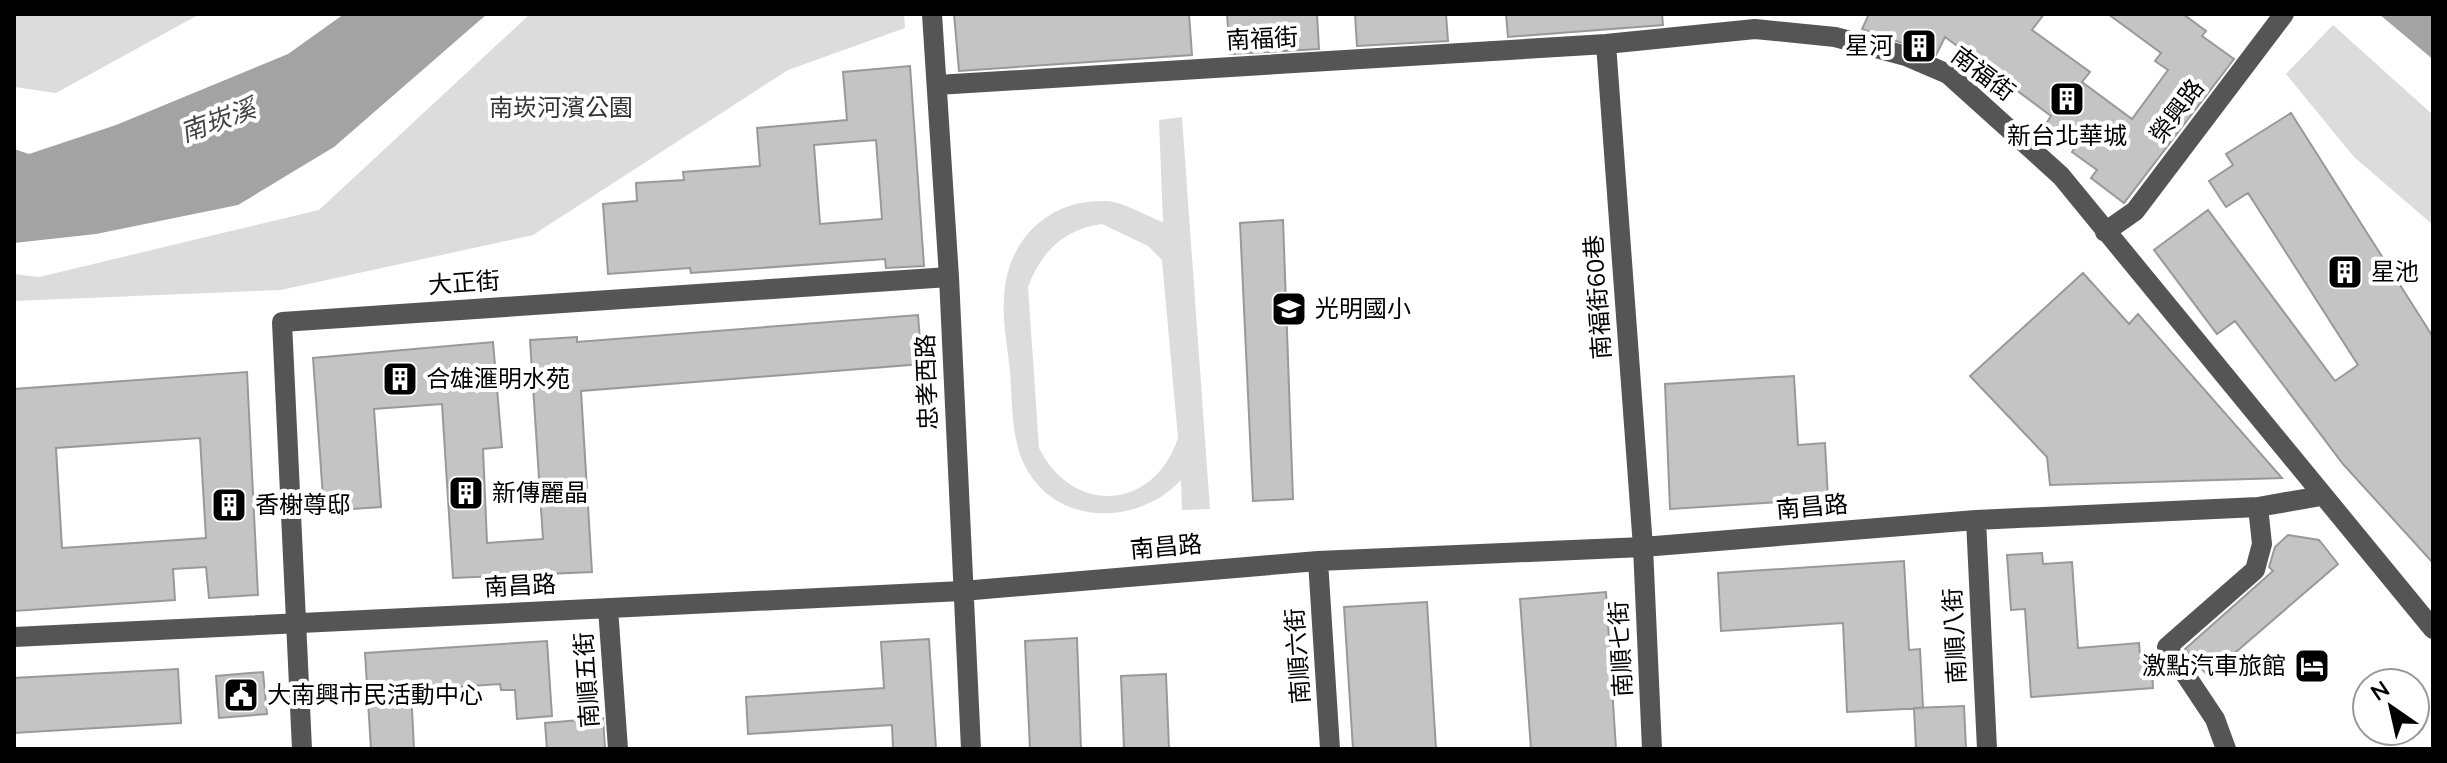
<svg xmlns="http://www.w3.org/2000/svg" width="2447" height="763" font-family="'Nunito Sans','Noto Sans TC',sans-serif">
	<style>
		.green { fill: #dcdcdc; fill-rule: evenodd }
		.water { fill: #a3a3a3 }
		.building { fill: #c4c4c4; stroke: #999; stroke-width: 2; fill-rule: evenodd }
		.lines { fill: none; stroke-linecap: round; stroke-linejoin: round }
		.minor { stroke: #555; stroke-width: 20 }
		.labels { text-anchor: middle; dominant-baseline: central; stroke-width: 8; stroke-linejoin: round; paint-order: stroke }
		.street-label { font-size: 24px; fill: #000; stroke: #fff }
		.poi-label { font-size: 24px; fill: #000; stroke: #fff; text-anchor: start }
		.park-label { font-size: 24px; fill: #333; stroke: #fff }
		.water-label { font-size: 26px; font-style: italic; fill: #444; stroke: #fff }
	</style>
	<rect width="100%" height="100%" fill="#fff"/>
	<path class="green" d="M22 14H200L56 93 14 87V17Z
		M530 14H904L905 28 788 70 533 235 281 290 14 301V274L39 277 319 210Z
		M2333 25 2433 115V225L2354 157 2286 74Z
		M1182 117 1210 509 1182 510 1181 480C1141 524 1062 527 1029 473 1010 443 1013 405 1010 372 1008 348 1002 322 1004 299 1006 241 1047 199 1106 201 1124 202 1146 216 1163 222L1159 120ZM1102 224 1148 246 1162 260 1178 438C1154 511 1073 516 1039 448L1028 287C1040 253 1065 228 1102 224Z"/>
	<path class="water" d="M344 14H487L334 147 238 205 96 234 14 243V149L29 154 116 125 288 54Z
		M2379 14H2433V60L2429 56Z"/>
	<path class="building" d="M954 14H1189L1192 55 959 71Z
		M1227 14H1317L1319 49 1230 54Z
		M1355 14H1446L1448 41 1357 46Z
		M1506 14H1662L1663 25 1508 37Z
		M1869 14H2044L2032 30 2090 72 2082 82 2132 119 2168 70 2155 61 2161 53 2108 14H2183L2206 31 2202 36 2234 59 2124 203 2091 178 2097 170 2072 152 2076 146 2046 124 2051 116 1945 37 1936 55 1862 29Z
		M910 66 924 266 886 268 885 259 691 273 690 268 608 274 603 204 637 201 636 183 684 180 683 172 760 166 757 128 847 120 843 72ZM876 140 882 219 820 224 814 145Z
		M2291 113 2433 337V563L2343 464 2235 321 2217 334 2154 250 2208 210 2335 381 2358 365 2248 193 2226 207 2209 181 2233 165 2226 154Z
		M1283 220 1293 499 1253 501 1240 223Z
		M2083 273 2129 324 2138 314 2282 478 2050 485 2047 457 1970 376Z
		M918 315 922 364 581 391 592 572 453 578 442 404 374 409 381 507 324 511 313 358 493 342 502 447 483 449 487 543 543 539 530 340 577 337V342Z
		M247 372 258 595 209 598 206 567 173 569 175 600 14 611V389ZM200 438 206 538 62 548 56 448Z
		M1794 376 1798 445 1825 443 1828 499 1670 509 1665 384Z
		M2288 535 2319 540 2338 564 2208 676 2185 649 2273 571 2269 567 2275 547Z
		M2042 553 2043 564 2072 562 2078 648 2139 643 2140 655 2151 654 2153 688 2031 697 2025 609 2011 610 2007 555Z
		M1904 561 1909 650 1920 649 1923 708 1847 712 1843 623 1721 631 1718 573Z
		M1606 592 1616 749H1531L1520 599Z
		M1427 602 1436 749H1353L1344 607Z
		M1077 638 1081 749H1030L1025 641Z
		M929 639 936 749H893L892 725 748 734 746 697 884 688 881 642Z
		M547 641 552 716 517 719 515 690H501L500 684 411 690 414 749H371L365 653Z
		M178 669 181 723 14 733V678Z
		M263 672 267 714 219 718 216 676Z
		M1166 674 1169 749H1124L1121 676Z
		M1964 706 1966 749H1916L1914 708Z
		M603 718 605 748 547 749 545 723Z"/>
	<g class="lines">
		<path class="minor" d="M932 14 949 277 971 749
			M1606 44 1643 547 1652 749
			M937 85 1606 44 1755 29 1835 37 1906 56 1948 74 2061 176 2433 629
			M2105 232 2135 211 2284 14
			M1976 520 1987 749
			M1318 561 1330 749
			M608 608 618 749
			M14 637 962 591 1318 561 1643 547 1976 520 2258 507 2321 496
			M302 749 282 322 949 277
			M2226 749 2215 719 2167 647 2255 570 2262 544 2258 507"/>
	</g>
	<defs>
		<symbol id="building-square" viewBox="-11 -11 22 22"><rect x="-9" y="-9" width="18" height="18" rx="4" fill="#000" stroke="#fff"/><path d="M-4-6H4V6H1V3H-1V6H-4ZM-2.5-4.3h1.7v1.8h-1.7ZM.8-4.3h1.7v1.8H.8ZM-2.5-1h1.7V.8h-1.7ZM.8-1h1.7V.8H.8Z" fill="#fff"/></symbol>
		<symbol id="school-square" viewBox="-11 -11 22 22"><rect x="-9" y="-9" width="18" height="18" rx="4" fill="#000" stroke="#fff"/><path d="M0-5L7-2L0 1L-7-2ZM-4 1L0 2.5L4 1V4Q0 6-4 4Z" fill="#fff"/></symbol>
		<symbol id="hotel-square" viewBox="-11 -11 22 22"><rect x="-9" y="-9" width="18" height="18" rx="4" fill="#000" stroke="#fff"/><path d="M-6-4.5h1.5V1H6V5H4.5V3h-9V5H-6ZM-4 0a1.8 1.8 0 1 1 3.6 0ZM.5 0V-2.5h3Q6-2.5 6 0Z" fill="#fff"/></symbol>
		<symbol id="civic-square" viewBox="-11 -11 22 22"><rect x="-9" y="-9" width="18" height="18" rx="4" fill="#000" stroke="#fff"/><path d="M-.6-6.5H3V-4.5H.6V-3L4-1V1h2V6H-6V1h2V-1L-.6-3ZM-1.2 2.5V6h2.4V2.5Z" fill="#fff"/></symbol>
	</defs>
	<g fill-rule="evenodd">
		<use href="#building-square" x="1899" y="26" width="40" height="40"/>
		<use href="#building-square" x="2047" y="79" width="40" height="40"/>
		<use href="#building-square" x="2325" y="252" width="40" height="40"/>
		<use href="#school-square" x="1269" y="289" width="40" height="40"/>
		<use href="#building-square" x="380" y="359" width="40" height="40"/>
		<use href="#building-square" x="446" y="473" width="40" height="40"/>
		<use href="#building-square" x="209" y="485" width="40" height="40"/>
		<use href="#hotel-square" x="2292" y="646" width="40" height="40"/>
		<use href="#civic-square" x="221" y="675" width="40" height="40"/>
	</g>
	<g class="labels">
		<g class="street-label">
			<text transform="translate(1262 39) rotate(-3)">南福街</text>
			<text transform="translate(1983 74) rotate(37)">南福街</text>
			<text transform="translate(2177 111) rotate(-53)">榮興路</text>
			<text transform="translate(464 283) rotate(-4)">大正街</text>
			<text transform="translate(1598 297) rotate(-94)">南福街60巷</text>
			<text transform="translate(927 382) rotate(-92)">忠孝西路</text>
			<text transform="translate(1812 507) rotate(-5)">南昌路</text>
			<text transform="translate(1166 547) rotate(-5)">南昌路</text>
			<text transform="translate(520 586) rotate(-3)">南昌路</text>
			<text transform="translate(1955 636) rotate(-93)">南順八街</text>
			<text transform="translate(1621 649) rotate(-93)">南順七街</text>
			<text transform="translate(1298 656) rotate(-94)">南順六街</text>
			<text transform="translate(587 680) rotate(-94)">南順五街</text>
		</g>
		<g class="poi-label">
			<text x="1893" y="46" text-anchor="end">星河</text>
			<text x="2067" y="136" text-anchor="middle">新台北華城</text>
			<text x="2371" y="272">星池</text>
			<text x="1315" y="309">光明國小</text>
			<text x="426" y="379">合雄滙明水苑</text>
			<text x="492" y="493">新傳麗晶</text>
			<text x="255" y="505">香榭尊邸</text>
			<text x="2286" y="666" text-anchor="end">激點汽車旅館</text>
			<text x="267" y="695">大南興市民活動中心</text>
		</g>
		<g class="park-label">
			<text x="561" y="108">南崁河濱公園</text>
		</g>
		<g class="water-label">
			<text transform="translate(218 121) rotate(-20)">南崁溪</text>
		</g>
	</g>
	<rect width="2447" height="763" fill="none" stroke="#000000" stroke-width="32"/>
	<g transform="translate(2391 707) rotate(326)"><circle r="38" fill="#ffffff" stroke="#999999" stroke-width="2"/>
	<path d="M0-6L14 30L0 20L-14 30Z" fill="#000000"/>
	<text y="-12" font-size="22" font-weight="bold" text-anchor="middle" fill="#000000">N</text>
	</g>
</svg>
